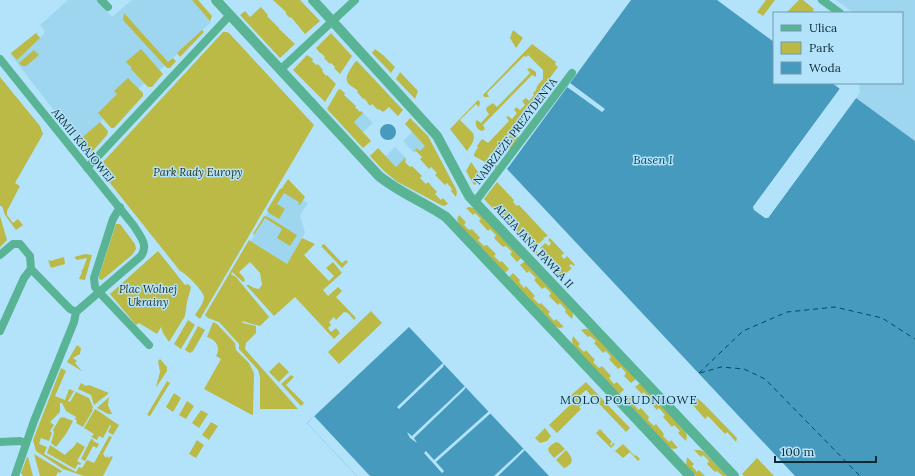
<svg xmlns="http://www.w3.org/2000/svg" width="915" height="476" font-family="Lora,serif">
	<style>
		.built { fill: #9ed5ef }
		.green { fill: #bbba47 }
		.water { fill: #469abe }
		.pier { fill: #b2e3fa }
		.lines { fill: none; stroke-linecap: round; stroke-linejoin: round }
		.ferry { stroke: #004b64; stroke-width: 1; stroke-dasharray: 5 4; stroke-linecap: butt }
		.minor { stroke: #58b495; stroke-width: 8 }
		.tertiary { stroke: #58b495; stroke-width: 10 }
		.labels { text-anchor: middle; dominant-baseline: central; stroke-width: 3; stroke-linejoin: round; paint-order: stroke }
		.street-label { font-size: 11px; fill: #102a35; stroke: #b2e3fa }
		.park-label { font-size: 11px; font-style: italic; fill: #2f2f18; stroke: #b2e3fa }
		.water-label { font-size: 12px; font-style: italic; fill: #004b64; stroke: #b2e3fa }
		.neighbourhood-label { font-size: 12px; letter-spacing: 1px; fill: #0d2d3b; stroke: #b2e3fa }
	</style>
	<rect width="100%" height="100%" fill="#b2e3fa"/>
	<path class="built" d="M68 0H96L112 17 132 0H192L211 22 160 70 78 141 10 54 36 33 40 38 44 34 45 31 40 25Z
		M836 0H915V141L856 98 860 93 859 83H902V13H854Z
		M363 113 373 123 363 132 353 122Z
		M412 132 426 146 420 151 417 148 413 152 403 141Z
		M395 147 406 158 396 167 386 156Z
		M282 188 308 203 300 215 305 233 287 264 251 241Z"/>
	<path class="green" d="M192 0H198L212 16 210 21Z
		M273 0H300L320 21 305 34 291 17 290 18 286 14V12Z
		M766 0H775L763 16 757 12Z
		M799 0H803L814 9 812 13H786Z
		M261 7 268 15 267 16 279 28V29L295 44 280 58 240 15 245 11 250 17Z
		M124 13 168 62 173 58 176 61 170 68H167L123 20Z
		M202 30 204 32 180 57 177 53Z
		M513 30 523 38 516 48 510 38Z
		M223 32H227L229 33 314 125 200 319 195 315C198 310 204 303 204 297 204 292 186 273 180 271L102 173V163Z
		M36 33 40 38 17 60 11 53Z
		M331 33 352 56 340 74 334 68 335 67 331 63 330 64 324 58 325 57 321 53H320L316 48Z
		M532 44 556 62 555 64 558 67 493 154 491 153 488 158 497 166 496 168 474 156V154L478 147 477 146 482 139 488 143 509 121 506 117 508 116 512 119 517 113 514 110 516 107 520 110 525 105 522 101 526 98 529 101 534 95 533 93 536 90 537 86 543 79V70L528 55 526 57 524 56 487 93 489 97H484L483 95Z
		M141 49 163 74 152 87H148L131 69 132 68 126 62Z
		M375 49 383 55 395 67 391 73 372 53Z
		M34 50 39 55 26 66H22L19 63Z
		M307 55 313 59 312 61 316 65 318 64 323 70 322 71 326 76 327 75 336 84 325 102 293 70Z
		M357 61 403 110 398 116 389 107 383 112 379 109 378 110 372 104 370 106 364 98 363 99 357 92 358 91C355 88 352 87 351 86 341 79 351 69 355 62Z
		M530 68 536 72V77L532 75 483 125 485 129 482 131C477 130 475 125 476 121L477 120 481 123 489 114 486 110 487 107 493 103 497 107 530 73 527 69Z
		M400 72 418 91 415 99 396 79Z
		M0 77 40 126 43 134 15 183 20 186 7 211V215L13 223 18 219 23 225 16 230 5 215 2 206H0Z
		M128 78 143 93V96L114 128H111L98 113 117 94 114 91Z
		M338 90 340 89 345 93 344 95 356 106 355 107 360 112 361 111 363 113 354 122 371 141 363 148 327 109Z
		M478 100 480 102 479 107 476 104 460 120 473 133C476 140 471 145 467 151L450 129Z
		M410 118 428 136 456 189 457 192 456 197 451 191 452 189 447 183 445 185 435 175 437 173 431 167 429 169 420 159 422 157 416 151 413 152 417 148 420 151 425 146 405 124Z
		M100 122 108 131 107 135 92 152 87 153 78 141Z
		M512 132 520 138 511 150 503 144Z
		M378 148 396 167 405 158 406 160 405 162 410 167 412 166 422 176 420 178 426 184 428 182 437 192 435 194 441 200 443 198 448 204 444 206 441 205 396 181 383 170 370 156Z
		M471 162 483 179 474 185 466 171Z
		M288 179 305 197 300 205 298 204 299 202 284 193 277 204 285 209 279 219 269 213 267 210 280 189 282 188Z
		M497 182 514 200 513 202 517 206 519 205 548 236 543 238 544 239 532 250 484 199Z
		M469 207 474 208 522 257 517 262 510 254 512 252 506 246 503 247 494 238 496 235 490 229 488 231 479 221 481 219 475 213 473 215 466 208Z
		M459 215 466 222 464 225 469 230 472 229 480 238 478 240 484 246 487 245 496 254 494 256 500 262 502 261 509 269 505 273 459 224 457 219Z
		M0 216 7 240 0 247Z
		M264 216 268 217 297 235 290 246 277 238 282 229 265 218 254 235 253 234Z
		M116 224H120L135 244 136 249 132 255 102 280 99 279V276Z
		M302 238 315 244 304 255 329 281 334 276 326 268 333 262 342 273 323 290 328 296 338 287 342 291 336 297 356 318 354 320 348 313 344 312 336 320 334 317 329 322 331 325 328 328 331 332 336 328 340 333 334 339 295 297 274 316 246 285H249L254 288 259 289 262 285 260 273 250 262 239 272 244 278 245 281 243 282 232 272 231 274 236 277 269 317 260 326 242 321 243 323 256 326V333L246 343 245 349 298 409H260V377L258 370 239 349V344L219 322 208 318 205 315 249 240 287 264Z
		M550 238 564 253 561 256 564 259 567 256 575 265 574 266 571 264 569 266 572 268 562 277 557 276 535 253 536 251 539 254 543 251 540 248 545 243 549 246 551 243 548 240Z
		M324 244 342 263 346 260 348 262 342 268 321 246Z
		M158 251 185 285 188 284 191 287 187 302 185 316 169 342 163 333 161 327 157 334 139 323 136 325 110 294Z
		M85 254 92 255 85 280 79 279 82 272 81 271 83 269 87 258 77 260 74 257Z
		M64 257 65 264 51 268 48 260 50 261Z
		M525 261 572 311 573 315 572 319 565 312 566 310 560 303 558 305 549 296 551 293 545 287 542 289 534 280 536 278 529 271 527 273 520 265Z
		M513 273 520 280 519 282 524 288 526 286 535 296 533 298 539 304 541 303 550 312 548 314 554 321 556 319 564 327 559 328 555 326 509 277Z
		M371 311 382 323 339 364 328 352Z
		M188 320 195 325 181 349 174 344Z
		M213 322 217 324 235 343 236 350 249 363 254 373 253 414 252 415 204 389 221 359 216 356C221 347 216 340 207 337Z
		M198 326 205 330 193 351 190 353 185 350Z
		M584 329H587L592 332 636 379 631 383 624 376 626 373 621 367 618 369 609 359 611 357 606 351 603 353 594 343 596 341 590 336 588 337 581 330Z
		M573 336 580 344 578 346 584 352 586 350 595 360 593 362 599 368 602 366 611 376 609 378 614 384 617 382 624 390 619 394 573 346 572 340Z
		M77 345 81 348 80 354 73 358 77 361 75 363 82 371 67 362Z
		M160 359 167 367V371L157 386 156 387 160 372 158 361Z
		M279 362 289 372 279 382 269 372Z
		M61 368 66 371 55 396 65 400 69 389 74 391 68 401 70 402 76 392 89 398 93 407 92 409 93 410 83 427 76 423 77 421 75 419 76 417 66 411 62 403H60V412L50 422 54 425 50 431 52 433 49 441 41 438 39 444 47 447 44 454 76 472 79 467 82 468 87 460 94 463 109 436 112 437 103 454 106 458 107 456 109 458 111 456 113 457 103 476H84L63 469 36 451 33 440Z
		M291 375 294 377 286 385 304 403 301 406 281 384Z
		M167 381 170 383 150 416 147 415Z
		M586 382 630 428 626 432 586 390 577 398 583 403 579 407 581 409 557 433 549 425 572 403 568 398Z
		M81 383 86 386 89 385 109 393 94 405 91 395 78 389Z
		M640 383 686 432 687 436 686 441 678 433 680 431 674 425 672 427 663 417 665 415 659 408 657 410 649 402 651 400 644 392 642 394 635 387Z
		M174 393 181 398 173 412 166 407Z
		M627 394 634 402 633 403 638 410 641 408 649 417 648 420 654 426 656 424 664 434 663 436 669 442 671 440 678 448 673 449 669 447 623 398Z
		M109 397 108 405 112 414H108L97 408Z
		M696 397 704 404 737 438 736 442 727 432 725 434 708 416 705 419 690 402Z
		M187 401 194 406 186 419 179 415Z
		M95 409C104 414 110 420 119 425L113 435 108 432 111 426 110 425 103 438 99 436 97 440 91 437 94 434 84 428Z
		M201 410 208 414 199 428 192 423Z
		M63 417 73 421 66 434 56 447 51 443 54 433 53 430 60 418Z
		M211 422 218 426 209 440 202 435Z
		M545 428 551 436 547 441 540 443 535 438Z
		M600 429 612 442 610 444 611 446 613 443 615 444 611 448 596 433Z
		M91 439 94 440 93 441 99 444 97 448 93 446 85 461 81 459Z
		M197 440 204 445 196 458 189 454Z
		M77 442 85 447 77 461 81 463 80 465 78 464 75 469 47 453 50 445 65 455C69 450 74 448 77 442Z
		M556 442 559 443 565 449 554 458 549 452 548 449 551 445Z
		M623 444 635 456 636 455 640 459 638 461 630 452 623 458 615 451Z
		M566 450C573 458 575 463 564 468L556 460Z
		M694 450H700L704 452 728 476H723L717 471 715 472 707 464 709 461 703 455 701 457Z
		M34 454 62 471 60 473 58 472 56 476H40Z
		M27 457H28L33 476H23L21 473Z
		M687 457 694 464 692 466 697 472 699 470 705 476H696L686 465Z
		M757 458 774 476H744L742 474Z"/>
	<path class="water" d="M631 0H717L774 42V83H832L840 89 753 207 768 218 856 98 915 141V476H795L507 169Z
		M380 132a8 8 0 1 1 16 0a8 8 0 1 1-16 0Z
		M409 327 549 476H357L307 423Z"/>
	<path class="pier" d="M570 83 605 109 602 112 567 87Z
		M841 87V90L755 208 766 216 854 97 856 98 768 218H765L754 210 753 207Z
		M443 363 444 364 443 367 399 409 397 407Z
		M465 386 466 387 464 390 414 438 417 443 410 438 407 432 412 436Z
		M489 411 491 413 436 462 444 471 442 473 424 453 426 451 434 460Z
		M314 416 370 476H357L307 423Z
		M523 449 525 450 523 452 498 476H494Z"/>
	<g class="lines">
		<path class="ferry" d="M699 373 743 331 787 312 835 307 882 318 915 339
			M700 373 721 367 744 369 765 379 860 476"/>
		<path class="minor" d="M101 0 108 7
			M822 0 840 13
			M0 59 134 226C140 236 149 245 141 256L76 312
			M280 70 355 0
			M87 168 230 15
			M475 202 572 73
			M120 207 113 219 94 278 95 287 99 292 149 345
			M0 255 13 244H20L30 256 31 269
			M31 269 70 309 76 312
			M0 331 24 278 31 269
			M0 442 20 441 26 443
			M15 476 34 421 74 322 76 312"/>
		<path class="tertiary" d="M216 0 379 176C400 193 424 202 446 217L690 476
			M313 0 437 136 469 196 734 476"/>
	</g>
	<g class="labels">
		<g class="street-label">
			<text transform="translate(515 131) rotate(-53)">NABRZEŻE PREZYDENTA</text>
			<text transform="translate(83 145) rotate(51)">ARMII KRAJOWEJ</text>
			<text transform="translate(534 246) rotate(47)">ALEJA JANA PAWŁA II</text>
		</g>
		<g class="park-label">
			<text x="198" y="172">Park Rady Europy</text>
			<text x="148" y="289">Plac Wolnej<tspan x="148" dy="13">Ukrainy</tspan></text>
		</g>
		<g class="water-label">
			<text x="653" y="159">Basen I</text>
		</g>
		<g class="neighbourhood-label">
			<text x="629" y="399">MOLO POŁUDNIOWE</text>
		</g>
	</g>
	<rect x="773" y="12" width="130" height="72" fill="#b2e3fa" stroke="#7199ab"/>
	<rect x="781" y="25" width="20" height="6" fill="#58b495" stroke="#7199ab"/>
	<text x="809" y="32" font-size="12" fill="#102a35">Ulica</text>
	<rect x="781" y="42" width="20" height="12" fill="#bbba47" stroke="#7199ab"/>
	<text x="809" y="52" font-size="12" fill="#102a35">Park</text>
	<rect x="781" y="62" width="20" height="12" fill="#469abe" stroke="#7199ab"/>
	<text x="809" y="72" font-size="12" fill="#102a35">Woda</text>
	<path d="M775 456v6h101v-6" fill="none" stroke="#102a35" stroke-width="2"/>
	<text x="781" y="456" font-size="12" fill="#102a35" stroke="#b2e3fa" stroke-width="3" paint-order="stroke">100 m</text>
</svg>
